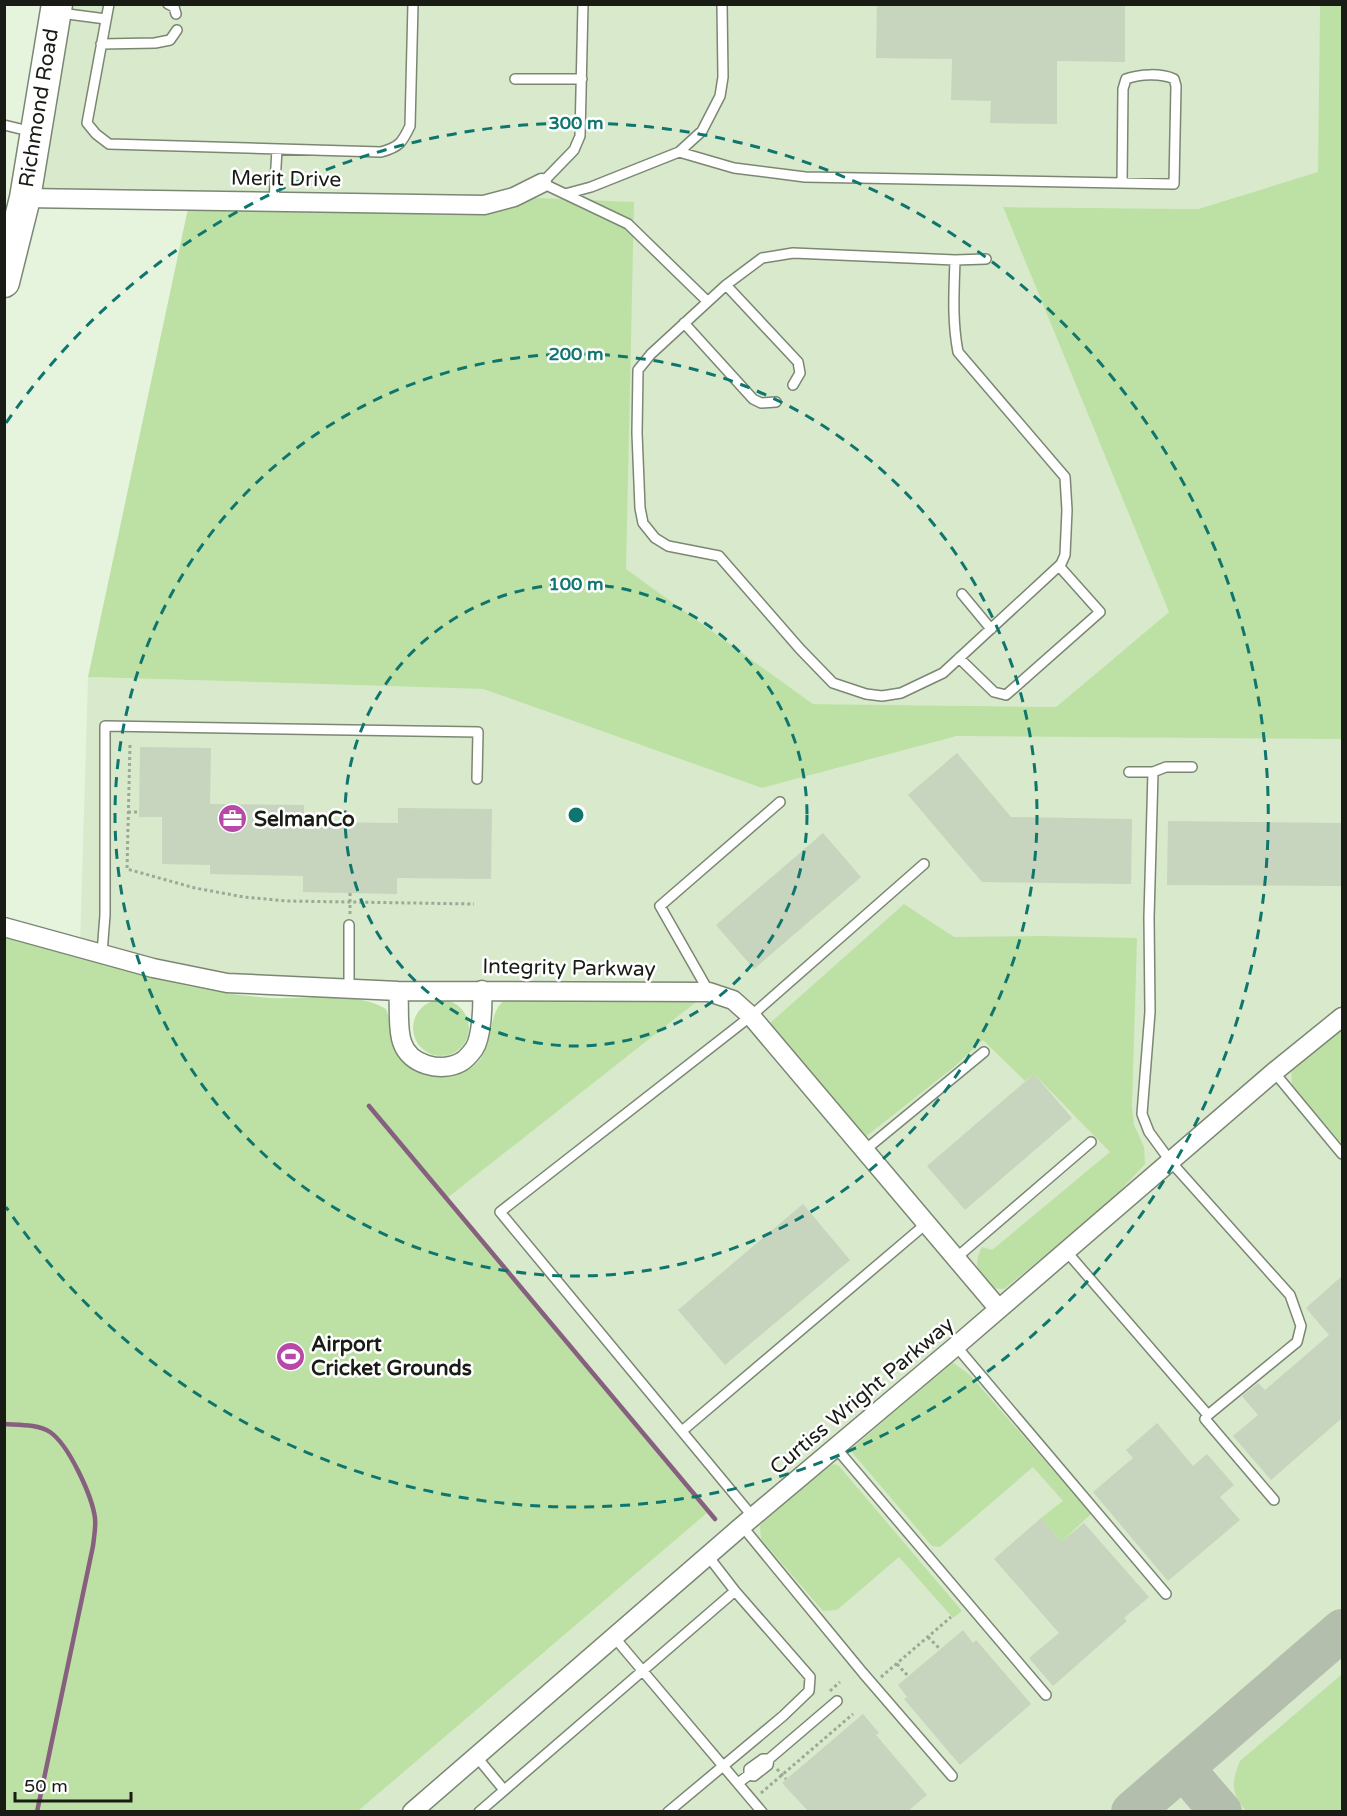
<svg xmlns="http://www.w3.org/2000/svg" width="1347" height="1816" font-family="'Varela Round',sans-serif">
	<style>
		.built { fill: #d8e9cc }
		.green { fill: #bde1a5 }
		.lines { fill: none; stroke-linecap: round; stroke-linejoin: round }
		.stream { stroke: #88607f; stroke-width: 4.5 }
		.taxiway { stroke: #b3beac; stroke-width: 42 }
		.building { fill: #c7d4be }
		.service-casing { stroke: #7b8773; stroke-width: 12 }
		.minor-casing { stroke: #7b8773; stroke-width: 21 }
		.primary-casing { stroke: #7b8773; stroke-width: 33 }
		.path { stroke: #9da897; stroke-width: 3; stroke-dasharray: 3 3; stroke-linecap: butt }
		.service { stroke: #fff; stroke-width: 9 }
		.minor { stroke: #fff; stroke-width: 18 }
		.primary { stroke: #fff; stroke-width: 30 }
		.ring { fill: none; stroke: #0f766e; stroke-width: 3; stroke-dasharray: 10 8 }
		.labels { text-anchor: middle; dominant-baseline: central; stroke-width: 5; stroke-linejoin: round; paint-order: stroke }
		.street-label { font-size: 21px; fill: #181c15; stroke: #fff }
		.poi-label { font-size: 21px; font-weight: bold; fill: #181c15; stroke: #fff; text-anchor: start }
		.centre { fill: #0f766e; stroke: #fff; stroke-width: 3 }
		.ring-label { font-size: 18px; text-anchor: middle; font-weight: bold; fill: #0f766e; stroke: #fff; stroke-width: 5; stroke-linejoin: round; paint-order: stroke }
	</style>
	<rect width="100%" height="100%" fill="#e6f4de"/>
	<path class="built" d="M57 5H1320L1319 172 1198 209 1003 207 1169 612 1056 707 813 704 625 569 633 203 25 198Z
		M88 677 483 689 762 788 957 736 1342 738V1811H358L707 1513 446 1199 708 992 227 983 80 947Z"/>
	<path class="green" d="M1320 5H1342V739L957 736 762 788 483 689 88 677 190 199 514 197 634 202 626 569 813 704 1056 707 1169 612 1003 207 1198 209 1318 172Z
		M904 904 954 937 1043 936 1137 938 1132 1106 1134 1125 1144 1147 1145 1164 1109 1203 1004 1289 990 1288C979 1272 972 1266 982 1247L992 1250 1110 1152 1034 1074 1025 1081 983 1040 954 1067 864 1138 769 1024Z
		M5 934C54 945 100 964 149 977 188 987 229 995 270 998 308 1000 351 989 386 1009 392 1024 392 1041 399 1054 413 1085 469 1084 484 1053 493 1035 489 1010 507 998L696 1002 446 1199 707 1513 358 1811 5 1812Z
		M413 1028a28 28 0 1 1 56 0a28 28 0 1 1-56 0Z
		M1342 1026V1144L1292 1085 1291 1068Z
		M952 1362 970 1375 1091 1514 1061 1542 1041 1518 1063 1501 1033 1467 940 1547 932 1546 850 1450Z
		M835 1464 839 1466 962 1611 953 1618 899 1557 837 1610 823 1611 761 1539 760 1525 830 1465Z
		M1342 1674V1811H1246C1231 1793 1231 1783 1240 1761Z"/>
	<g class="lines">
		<path class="stream" d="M369 1106 715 1519
			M4 1424C19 1425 38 1424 50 1432 69 1445 92 1496 95 1518 96 1527 94 1537 93 1546L37 1812"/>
		<path class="taxiway" d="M1183 1768 1221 1812
			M1132 1812 1342 1630"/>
	</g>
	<path class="building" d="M877 4H1125V62L1057 61V124L990 123 991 101 951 100 952 59 876 58Z
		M140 747 211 748 210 804 304 805V822L398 823V808L492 809 491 879 397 878V894L303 892V876L210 874V865L162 864V817H139Z
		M957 753 1011 817 1132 819 1131 884 982 882 908 795Z
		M1168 821 1342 823V886L1167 885Z
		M823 833 861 877 754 969 716 925Z
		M1034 1074 1072 1118 965 1210 927 1166Z
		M803 1204 850 1260 725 1365 678 1310Z
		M1342 1276V1418L1271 1480 1233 1436 1258 1415 1242 1396 1258 1383 1265 1390 1329 1335 1306 1308Z
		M1157 1423 1193 1466 1207 1454 1234 1485 1220 1497 1240 1520 1168 1581 1093 1492 1133 1458 1126 1450Z
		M1041 1518 1061 1542 1084 1523 1149 1597 1124 1618 1127 1621 1053 1686 1029 1658 1059 1633 994 1559Z
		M963 1630 973 1643 976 1640 1031 1704 960 1765 904 1699 907 1697 898 1685Z
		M863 1714 879 1733 876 1735 927 1795 907 1812H809L782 1783Z"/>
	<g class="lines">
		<defs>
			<path id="service" d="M109 4 87 123 96 134 109 144 381 152C399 147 402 143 410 126L413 4
				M168 4 174 7 176 14
				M583 4 580 136 574 150 542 183 628 224 707 301
				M60 13 106 19
				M101 44 155 43 170 40 177 30
				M515 79H582
				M4 125 33 132
				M679 152 734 168 805 177 1174 184 1176 86 1174 79C1161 73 1140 74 1126 79L1123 89 1122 183
				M565 194 591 187 679 152 702 131 720 96 723 77 722 4
				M274 201 277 149
				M955 260C954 291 952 321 958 352L1065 477 1067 510 1065 555 1061 564 943 673 901 693 882 696 866 694 833 683 800 649 719 556 668 546 655 538 643 523 640 508 637 433 638 370 651 354 726 285 762 258 793 253 955 260 986 259
				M726 285 798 362 800 373 793 385
				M684 323 753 399 761 403 776 402
				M962 594 991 629
				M959 658 994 692 1006 695 1100 612 1059 566
				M1129 772H1153L1166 767H1192
				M102 953 105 915V726L478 732 477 779
				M349 990V925
				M709 992 660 906 780 802
				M1274 1072 1342 1154
				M865 1150 984 1052
				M1066 1251 1208 1415 1297 1342 1301 1326 1290 1295 1171 1162 1149 1132 1142 1114 1150 1012 1149 917 1153 772
				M956 1258 1091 1142
				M956 1346 1166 1594
				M1208 1415 1205 1419 1274 1500
				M682 1431 927 1223
				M836 1448 1046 1695
				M753 1517 500 1212 751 1016 924 864
				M742 1526 863 1673 952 1776
				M614 1637 762 1812
				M476 1756 504 1790
				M749 1775V1769L763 1759H769
				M738 1783 749 1775 754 1776 768 1765 769 1759 837 1701
				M479 1812 735 1591 708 1556
				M668 1812 783 1716 809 1691 810 1677 735 1591"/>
			<path id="minor" d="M25 198 484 205 514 197 542 183
				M4 927 153 968 227 983 398 991 709 992 733 1000 751 1016 998 1308
				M398 991C400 1006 397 1028 402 1042 409 1065 441 1073 461 1062 465 1060 471 1053 474 1049 482 1037 483 1004 482 990
				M412 1812 742 1526 956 1346 1274 1072 1342 1017"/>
			<path id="primary" d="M4 282 25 198 57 4"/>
		</defs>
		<use href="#service" class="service-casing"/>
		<use href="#minor" class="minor-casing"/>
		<use href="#primary" class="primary-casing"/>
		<path class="path" d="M130 745 127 869 195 888 244 897 287 901 474 904
			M128 812H139
			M350 914V893
			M928 1637 940 1649
			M897 1664 908 1676
			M881 1677 951 1617
			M830 1691 840 1682
			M777 1769 786 1779
			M761 1793 853 1714"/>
		<use href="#service" class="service"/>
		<use href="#minor" class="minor"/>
		<use href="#primary" class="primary"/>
	</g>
	<g class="ring">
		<circle cx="576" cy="815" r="231"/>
		<circle cx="576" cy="815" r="461"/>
		<path d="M6 423A692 692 0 1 1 6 1207"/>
	</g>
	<defs>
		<symbol id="office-disc" viewBox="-11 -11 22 22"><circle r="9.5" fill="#b749a7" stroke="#fff"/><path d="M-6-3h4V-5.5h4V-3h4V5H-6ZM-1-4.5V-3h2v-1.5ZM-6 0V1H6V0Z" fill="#fff"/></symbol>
		<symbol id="stadium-disc" viewBox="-11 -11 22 22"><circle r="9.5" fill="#b749a7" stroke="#fff"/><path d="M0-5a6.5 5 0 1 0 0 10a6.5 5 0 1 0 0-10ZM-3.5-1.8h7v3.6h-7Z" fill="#fff"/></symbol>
	</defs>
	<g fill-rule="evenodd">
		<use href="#office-disc" x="216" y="802" width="33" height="33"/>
		<use href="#stadium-disc" x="274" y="1340" width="33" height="33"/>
	</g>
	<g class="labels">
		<g class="street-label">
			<text transform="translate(39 108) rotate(-81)">Richmond Road</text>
			<text transform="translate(286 179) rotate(1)">Merit Drive</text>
			<text transform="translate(569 968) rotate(1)">Integrity Parkway</text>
			<text transform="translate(862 1396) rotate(-40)">Curtiss Wright Parkway</text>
		</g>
		<g class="poi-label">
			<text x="254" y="819">SelmanCo</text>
			<text x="311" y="1344">Airport<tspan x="311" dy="24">Cricket Grounds</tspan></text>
		</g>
	</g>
	<circle cx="576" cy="815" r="9" class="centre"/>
	<g class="ring-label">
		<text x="576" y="129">300 m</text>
		<text x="576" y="360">200 m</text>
		<text x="576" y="590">100 m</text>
	</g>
	<rect width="1347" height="1816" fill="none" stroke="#181c15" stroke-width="12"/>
	<path d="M15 1792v9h116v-9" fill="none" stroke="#181c15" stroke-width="3"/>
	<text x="24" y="1792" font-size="18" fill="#181c15" stroke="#ffffff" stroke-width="4.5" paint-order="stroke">50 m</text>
</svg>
